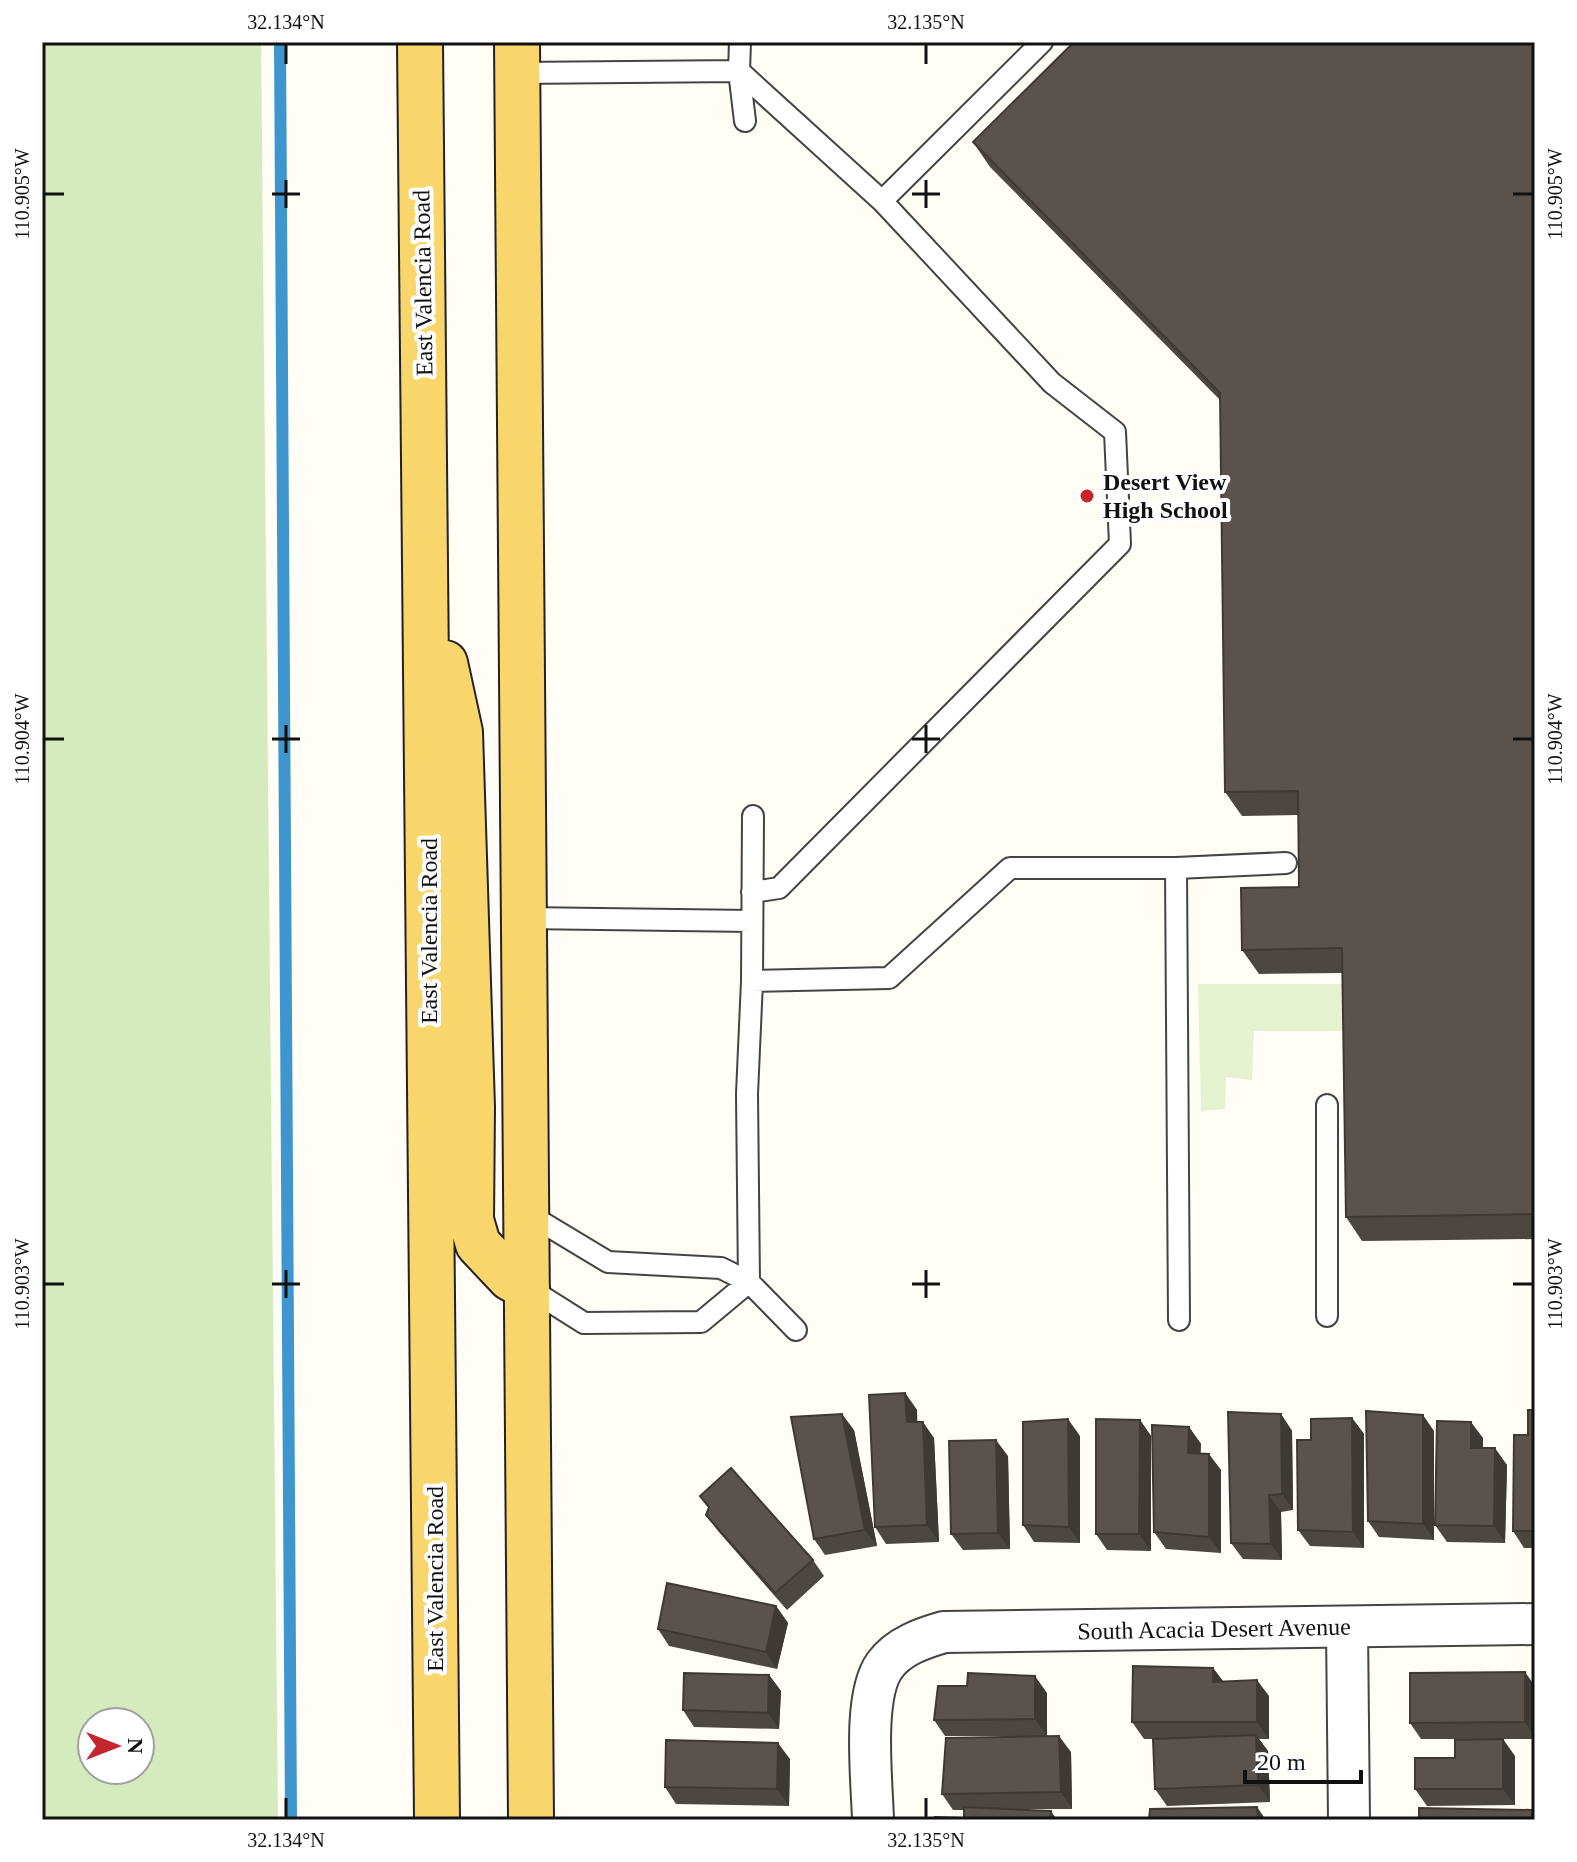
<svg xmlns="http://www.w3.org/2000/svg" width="1577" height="1862" font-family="Georgia,serif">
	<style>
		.green { fill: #d5ebbd; fill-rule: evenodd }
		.pitch { fill: #e6f2cf }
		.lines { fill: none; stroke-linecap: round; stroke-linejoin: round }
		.stream { stroke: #3f96cf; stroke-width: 12 }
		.service-casing { stroke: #444; stroke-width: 24 }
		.minor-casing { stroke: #444; stroke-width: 44 }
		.primary-casing { stroke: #222; stroke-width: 48 }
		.service { stroke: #fff; stroke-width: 20 }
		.minor { stroke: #fff; stroke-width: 40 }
		.primary { stroke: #f9d66b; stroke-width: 44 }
		.wall { fill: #4d4742 }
		.shaded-wall { fill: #3f3936 }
		.building { fill: #5a524d; stroke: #3f3936; stroke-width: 2 }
		.ticks { fill: none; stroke: #111; stroke-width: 3 }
		.poi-dot { fill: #c4262e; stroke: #fff; stroke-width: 3 }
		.labels { text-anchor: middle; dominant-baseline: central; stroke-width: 8; stroke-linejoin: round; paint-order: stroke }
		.street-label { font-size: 24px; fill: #111; stroke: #fff }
		.poi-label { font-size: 24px; font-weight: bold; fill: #111; stroke: #fff; text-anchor: start }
		.neatline { fill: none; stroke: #111; stroke-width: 3 }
		.ticks-label { font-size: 20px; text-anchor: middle; fill: #111 }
	</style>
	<rect width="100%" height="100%" fill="#fffdf5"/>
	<path class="green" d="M42 42H261L278 1820H42ZM92 1722H140V1770H92Z"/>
	<path class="pitch" d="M1198 984H1359L1360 1031H1254L1252 1080 1226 1077 1225 1109 1201 1111Z"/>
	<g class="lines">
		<path class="stream" d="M280 42 291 1820"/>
		<defs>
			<path id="service" d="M740 42 739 71 745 121
				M517 73 739 71 882 201 1042 42
				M753 816 752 981 747 1094 749 1282 796 1330
				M1176 868 1286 863
				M752 892 779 888 1120 544 1115 432 1052 383 882 201
				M524 918 752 921
				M752 981 889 978 1010 868H1176L1179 1320
				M1327 1105V1316
				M525 1212 608 1262 721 1268 749 1282 701 1322 584 1323 527 1287"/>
			<path id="minor" d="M1347 1628 1349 1820
				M873 1820C872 1781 862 1696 885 1665 899 1646 923 1638 944 1632L1535 1624"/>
			<path id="primary" d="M420 42 437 1820
				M517 42 531 1820
				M445 663 460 732 472 1107 471 1220 478 1244 510 1278 527 1287"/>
		</defs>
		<use href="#service" class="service-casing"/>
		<use href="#minor" class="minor-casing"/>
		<use href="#primary" class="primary-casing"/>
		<use href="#service" class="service"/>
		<use href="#minor" class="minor"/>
		<use href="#primary" class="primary"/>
	</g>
	<path class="wall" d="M1535 42V1239L1362 1241 1346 1217 1342 973 1259 974 1242 950 1299 887 1298 815 1242 816 1225 792 1220 400 990 167 973 142Z
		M905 1393 917 1410V1422L934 1438 939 1542 886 1544 875 1527Z
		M1535 1410V1548H1524L1513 1531 1528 1435Z
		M1281 1414 1292 1431 1293 1510 1281 1512 1282 1560 1243 1559 1231 1543Z
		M1352 1418 1364 1434V1548L1310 1546 1298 1530 1311 1440Z
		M1140 1420 1151 1436V1551L1107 1550 1096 1534Z
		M1189 1427 1201 1444 1200 1453 1221 1470V1553L1166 1549 1154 1532Z
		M854 1430 877 1546 825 1555 814 1539Z
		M1434 1431V1540L1379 1537 1368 1521Z
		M1080 1436V1543L1034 1542 1023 1525Z
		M1483 1438V1448L1507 1465 1505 1543 1447 1542 1435 1525Z
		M1008 1456 1010 1549 963 1550 951 1534Z
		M700 1496 813 1560 824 1576 787 1610 718 1531 706 1515 709 1509Z
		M776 1606 788 1623 777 1669 669 1646 658 1629Z
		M1213 1668 1223 1681 1269 1696V1739H1259L1268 1751 1270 1802 1167 1806 1155 1789 1163 1739H1144L1132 1722Z
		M769 1675 781 1691 779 1729 694 1727 683 1710Z
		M1535 1686V1739H1421L1410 1723Z
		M1047 1693V1736H945L934 1720Z
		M1071 1752 1072 1809H1021L964 1818V1810H953L942 1794Z
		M1515 1756V1805L1427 1806 1415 1789 1455 1758Z
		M790 1759 789 1806 676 1804 665 1787Z"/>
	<path class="shaded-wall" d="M905 1393 917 1410 918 1439 907 1422Z
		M842 1414 854 1430 877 1546 865 1530Z
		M1281 1414 1292 1431 1293 1510 1282 1494Z
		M1423 1415 1434 1431V1540L1423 1524Z
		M1352 1418 1364 1434V1548L1353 1532Z
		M1068 1419 1080 1436V1543L1069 1527Z
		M1140 1420 1151 1436V1551L1139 1534Z
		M923 1422 934 1438 939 1542 927 1525Z
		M1471 1422 1483 1438 1482 1464 1471 1448Z
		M1189 1427 1201 1444 1200 1469 1188 1453Z
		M996 1440 1008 1456 1010 1549 998 1533Z
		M1495 1448 1507 1465 1505 1543 1494 1526Z
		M1209 1454 1221 1470V1553L1209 1537Z
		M1269 1495 1281 1512 1282 1560 1271 1544Z
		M776 1606 788 1623 777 1669 766 1652Z
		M1213 1668 1225 1684 1213 1682Z
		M1525 1672 1535 1686V1736L1525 1722Z
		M769 1675 781 1691 779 1729 768 1713Z
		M1035 1676 1047 1693V1736L1035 1719Z
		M1257 1680 1269 1696V1739L1257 1722Z
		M1256 1735 1268 1751 1270 1802 1258 1785Z
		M1059 1736 1071 1752 1072 1809 1061 1792Z
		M1503 1739 1515 1756V1805L1503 1789Z
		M778 1743 790 1759 789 1806 777 1789Z
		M1257 1807 1266 1820H1258Z
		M1051 1811 1057 1820H1050Z"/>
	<path class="building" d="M1074 42H1535V1214L1346 1217 1342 948 1242 950 1241 888 1299 887 1298 791 1225 792 1220 393 973 142Z
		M905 1393 907 1422H923L927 1525 875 1527 869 1395Z
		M1528 1410H1535V1531H1513L1514 1435H1528Z
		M1366 1411 1423 1415V1524L1368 1521Z
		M1228 1412 1281 1414 1282 1494 1269 1495 1271 1544 1231 1543Z
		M842 1414 865 1530 814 1539 791 1417Z
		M1352 1418 1353 1532 1298 1530 1297 1440H1311V1419Z
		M1068 1419 1069 1527 1023 1525V1422Z
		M1096 1419 1140 1420 1139 1534H1096Z
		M1437 1421 1471 1422V1448H1495L1494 1526 1435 1525Z
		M1152 1425 1189 1427 1188 1453 1209 1454V1537L1154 1532Z
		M996 1440 998 1533 951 1534 949 1441Z
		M731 1468 813 1560 775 1593 706 1515 709 1507 700 1496Z
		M667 1583 776 1606 766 1652 658 1629Z
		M1133 1666 1213 1668V1682L1257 1680V1722H1132Z
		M1525 1672V1722L1410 1723V1673Z
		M684 1673 769 1675 768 1713 683 1710Z
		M968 1673 1035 1676V1719L934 1720 938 1686H967Z
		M1256 1735 1258 1785 1155 1789 1153 1739Z
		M1059 1736 1061 1792 942 1794 946 1738Z
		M1503 1739V1789H1415V1758H1455V1740Z
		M666 1740 778 1743 777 1789 665 1787Z
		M964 1807 1051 1811 1050 1820H935V1817L964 1818Z
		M1257 1807 1258 1820H1149L1150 1809Z
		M1419 1808 1532 1810V1820H1419Z
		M699 1818 786 1819 699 1820Z"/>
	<path class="ticks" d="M286 44V64M926 44V64M286 180V208M926 180V208M44 194H64M272 194H300M912 194H940M1513 194H1533M286 725V753M926 725V753M44 739H64M272 739H300M912 739H940M1513 739H1533M286 1270V1298M926 1270V1298M44 1284H64M272 1284H300M912 1284H940M1513 1284H1533M286 1798V1818M926 1798V1818"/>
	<circle class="poi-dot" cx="1087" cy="496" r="8"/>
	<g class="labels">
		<g class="street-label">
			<text transform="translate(423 283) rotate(-91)">East Valencia Road</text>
			<text transform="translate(429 931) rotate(-90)">East Valencia Road</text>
			<text transform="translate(435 1579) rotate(-90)">East Valencia Road</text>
			<text transform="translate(1214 1629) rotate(-1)">South Acacia Desert Avenue</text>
		</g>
		<g class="poi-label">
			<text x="1103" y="482">Desert View<tspan x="1103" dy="28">High School</tspan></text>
		</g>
	</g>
	<rect width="1577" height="1862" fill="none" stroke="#ffffff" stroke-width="88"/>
	<g transform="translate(116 1746) rotate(90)"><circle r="38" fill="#ffffff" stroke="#a0a0a0" stroke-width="2"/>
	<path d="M0-6L14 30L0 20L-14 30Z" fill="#c4262e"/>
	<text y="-12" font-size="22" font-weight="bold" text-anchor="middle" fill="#111111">N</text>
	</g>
	<path d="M1245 1770v12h116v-12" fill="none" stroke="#111111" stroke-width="4"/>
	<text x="1257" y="1770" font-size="24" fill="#111111" stroke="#ffffff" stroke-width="6" paint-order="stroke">20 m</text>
	<rect x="44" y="44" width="1489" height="1774" class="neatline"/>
	<g class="ticks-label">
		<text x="286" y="29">32.134°N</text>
		<text x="926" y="29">32.135°N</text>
		<text transform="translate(1555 194) rotate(-90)" y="7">110.905°W</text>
		<text transform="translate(22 194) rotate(-90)" y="7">110.905°W</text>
		<text transform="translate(1555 739) rotate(-90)" y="7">110.904°W</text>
		<text transform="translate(22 739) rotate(-90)" y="7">110.904°W</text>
		<text transform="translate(1555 1284) rotate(-90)" y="7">110.903°W</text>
		<text transform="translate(22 1284) rotate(-90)" y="7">110.903°W</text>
		<text x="286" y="1847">32.134°N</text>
		<text x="926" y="1847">32.135°N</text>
	</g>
</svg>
